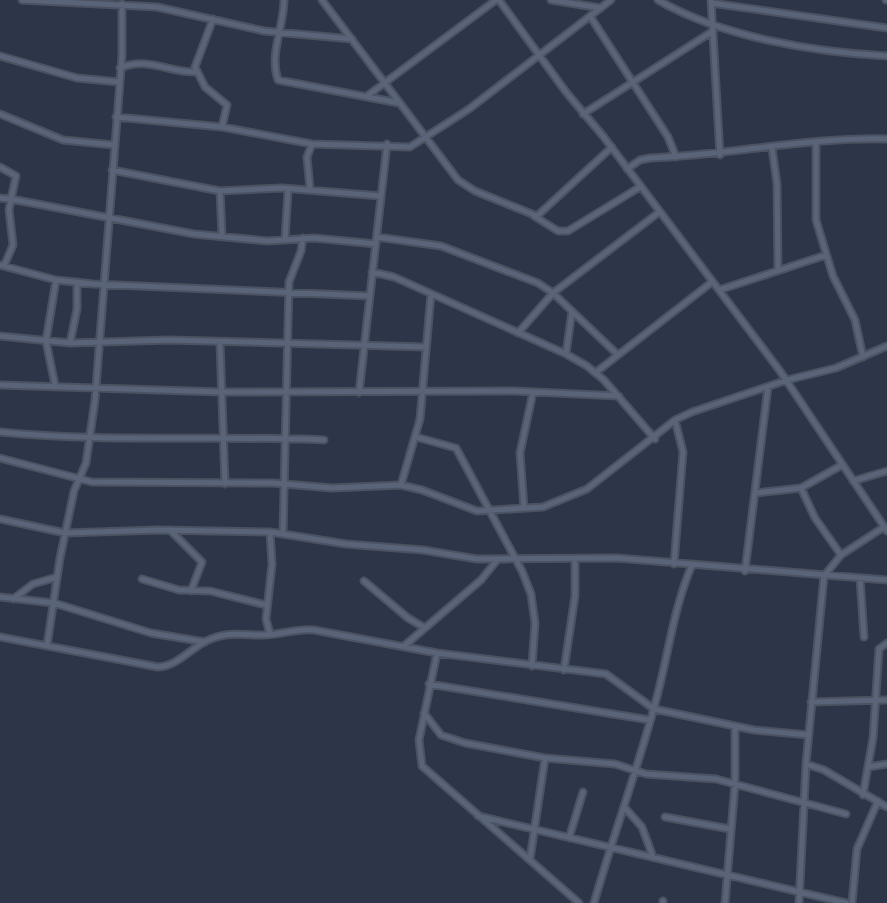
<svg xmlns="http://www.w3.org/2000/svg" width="887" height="903" font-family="Overpass,sans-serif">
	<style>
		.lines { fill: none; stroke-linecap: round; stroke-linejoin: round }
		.minor-casing { stroke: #4b5262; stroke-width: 9 }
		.minor { stroke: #5a6478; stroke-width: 5 }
	</style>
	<rect width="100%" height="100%" fill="#2d3648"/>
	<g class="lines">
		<defs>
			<path id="minor" d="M22 0 157 7 264 31 352 39
				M284 0C284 26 269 54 278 80L399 103
				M322 0 458 180 475 191 537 216 612 147
				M499 0 566 92 603 136 780 371 887 531
				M551 0 601 8
				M658 0C722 37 813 52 887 56
				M711 0 720 155
				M886 0H887
				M711 3 887 28
				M590 16 668 137 676 157
				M213 19 195 67 205 87 227 105 222 127
				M0 56 77 78 119 82
				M120 68C146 56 170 73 196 72
				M367 96 496 0
				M0 114 63 140 114 145
				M583 114 713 31
				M116 117 222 127 312 144 410 147 469 109 611 0
				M816 142V220L833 276 855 320 863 357
				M772 148 777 184 778 270
				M0 167 16 176 11 199 194 234 268 241 314 238 376 244
				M627 169 640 160 650 158C730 155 808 137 887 139
				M112 170 220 191 282 188 381 196
				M310 189 307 157 312 144
				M220 191 222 235
				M0 198 11 199 9 210 13 245 4 266
				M534 216 558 231H568L640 187
				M377 237 441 246 538 283 553 293 618 355
				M285 240 288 191
				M0 265 56 280 93 284 369 296
				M372 272 394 277 566 354 587 366 604 380 655 439
				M719 290 826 255
				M518 333 553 293 658 213
				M0 336 70 343 169 340 426 347
				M70 343 77 309V282
				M220 343 225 484
				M566 354 572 311
				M595 373 712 282
				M0 385 221 392 514 391 619 396
				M55 385 46 341 56 280
				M359 393 387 144
				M0 432C108 443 216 435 324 440
				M416 437 456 448 522 571 531 594 535 623 532 666
				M0 458 92 482 273 483 332 488 401 485 422 490 477 511 543 507 587 489 675 420 692 412 787 380 836 368 887 346
				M853 481 887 471
				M401 485 420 419 431 294
				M756 493 801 488 842 465
				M524 508 520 453 533 392
				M0 519 65 533 158 530 270 532 346 544 423 550 477 559 617 558 887 580
				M170 530 202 562 191 591
				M270 532 272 564 266 619 270 634
				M283 534 289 282 301 251 303 238
				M841 555 884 527
				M674 564 683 452 675 420
				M745 571 768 387
				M860 578 864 637
				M142 579 179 590 210 591 266 605
				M364 581 408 618 425 628 404 646
				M0 597 54 603 151 633 205 642
				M13 599 33 584 57 577
				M425 628 481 580 498 559
				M0 637 158 667C177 666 189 650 206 641 228 631 238 635 260 635 278 636 295 628 314 630L437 653 606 674 654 709 754 730 809 735
				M47 646 60 558 74 491 86 463 95 400 122 56V4
				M437 653 419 740 422 766 579 903
				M564 670 575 596V559
				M429 684 650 720
				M811 702 887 700
				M424 713 441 735 465 743 545 758 615 764 646 774 716 779 846 814
				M806 764 824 770 887 807
				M868 767 887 764
				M863 795 873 738 879 649 887 643
				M625 808 642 827 653 857
				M478 816 846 903
				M665 817 730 829
				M569 838 583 792
				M530 859 545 758
				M594 903C613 836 637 771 655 704 668 658 673 609 692 565
				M663 903V901
				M725 903 735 784V727
				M799 903 806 764 824 576 841 555 815 518 801 488
				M852 903 857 849 878 801"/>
		</defs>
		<use href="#minor" class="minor-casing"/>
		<use href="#minor" class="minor"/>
	</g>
</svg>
